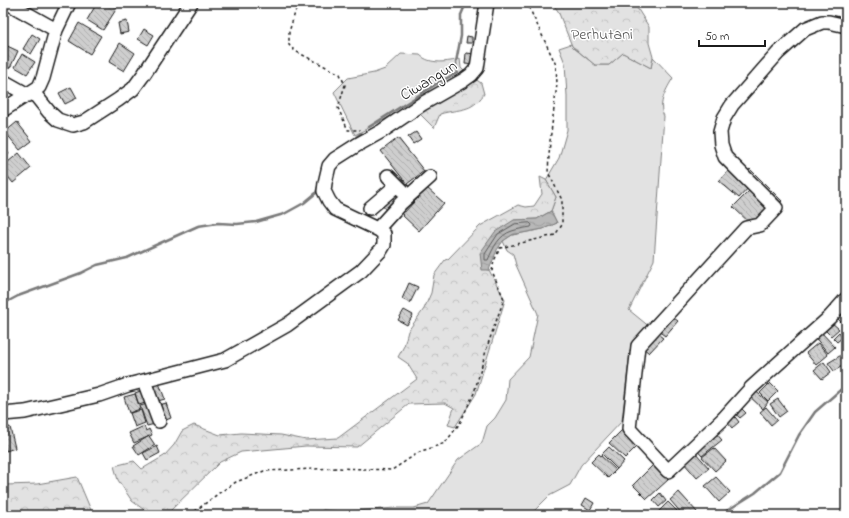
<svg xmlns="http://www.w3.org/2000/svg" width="849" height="518" font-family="'Indie Flower',sans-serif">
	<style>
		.grass { fill: #e2e2e2; stroke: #7f7f7f }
		.forest { fill: url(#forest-crowns); stroke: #7f7f7f }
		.water { fill: url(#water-waves); stroke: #7a7a7a }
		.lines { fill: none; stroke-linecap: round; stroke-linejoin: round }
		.shore { stroke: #5a5a5a; stroke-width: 1 }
		.stream { stroke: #7a7a7a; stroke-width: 2.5 }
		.building { fill: url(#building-back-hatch); stroke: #1c1c1c }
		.minor-casing { stroke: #1c1c1c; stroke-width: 16 }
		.path { stroke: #1c1c1c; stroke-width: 1.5; stroke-dasharray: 3 3; stroke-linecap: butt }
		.minor { stroke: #fff; stroke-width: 13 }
		.labels { text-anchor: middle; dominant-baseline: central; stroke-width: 3; stroke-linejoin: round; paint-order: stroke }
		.park-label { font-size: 16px; fill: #575757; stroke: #fff }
		.street-label { font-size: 16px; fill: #1c1c1c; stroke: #fff }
	</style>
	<defs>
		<pattern id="forest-crowns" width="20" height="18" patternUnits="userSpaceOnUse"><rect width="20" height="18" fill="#e2e2e2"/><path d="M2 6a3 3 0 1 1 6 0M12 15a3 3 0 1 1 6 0" fill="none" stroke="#c1c1c1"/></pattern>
		<pattern id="water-waves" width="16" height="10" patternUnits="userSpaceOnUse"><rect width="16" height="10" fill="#b8b8b8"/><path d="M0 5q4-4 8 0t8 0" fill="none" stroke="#9e9e9e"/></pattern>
		<pattern id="building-back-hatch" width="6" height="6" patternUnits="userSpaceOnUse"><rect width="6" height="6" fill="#cecece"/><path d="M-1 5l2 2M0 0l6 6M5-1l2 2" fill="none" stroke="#b0b0b0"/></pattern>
	</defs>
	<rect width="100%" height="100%" fill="#fff"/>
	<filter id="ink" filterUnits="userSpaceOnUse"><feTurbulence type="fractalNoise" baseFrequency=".025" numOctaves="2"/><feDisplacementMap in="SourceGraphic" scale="8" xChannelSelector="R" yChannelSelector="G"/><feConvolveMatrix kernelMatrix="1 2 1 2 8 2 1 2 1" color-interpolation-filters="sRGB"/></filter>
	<g filter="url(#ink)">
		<path class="grass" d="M571 44 574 48 595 65H609L623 53 651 68 653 57 673 78C667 88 657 104 664 116L654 260 629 310 651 328 630 351 622 421 581 465 570 485 549 496 530 515H317L323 510 342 512 395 508H414L428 504 458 460 482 443 487 426 495 418 506 400 508 379 529 357 538 314 516 265 513 254 507 250 503 241 512 235 543 229 557 223 551 211 556 197 546 180 559 158 567 130V96L565 63 559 48Z
			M401 54 420 55C430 65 448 62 460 59L461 68 465 72 419 101 355 135 334 92 348 78 374 73 385 69Z"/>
		<path class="forest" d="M552 3H586L590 7H606V3H634L649 27V43L653 57 651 68 623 53 609 65H595L572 46 558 11Z
			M465 72 481 83 484 94C471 113 460 108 440 114L434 128 411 105Z
			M540 177 546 180 556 197 551 211 537 219 514 220 482 269 489 270 505 300 476 394 455 427 448 425 454 408 445 403 409 404 357 447 306 446 241 452 220 462 167 514 151 515 132 501 118 480 114 466 134 461 142 469 164 456 174 445 182 431 194 425 220 435 241 433 281 435 306 440 338 438 417 379 407 363 398 357 404 346 408 331 424 309 431 293 434 275 445 260 448 259 480 226 518 205 526 207 534 206 542 194Z
			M77 477 93 515H3V479L5 485 37 484Z"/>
		<path class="water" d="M551 211 557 223 543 229 512 235 503 241 497 250 489 270H482L480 253 495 232 514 220 537 219Z"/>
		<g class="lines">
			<path class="shore" d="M530 223 532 225 531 227C525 228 518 229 512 231 499 235 493 248 488 260H485V254L498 234 515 224Z"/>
			<path class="stream" d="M369 127 441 81 457 73 456 62 461 36V15L466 3
				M352 141 361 133
				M3 304 18 296 81 273 97 265 127 258 198 226 218 223 237 224 256 222 284 214 304 203 316 193 318 187
				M720 515 755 493 780 472 799 435 815 412 846 385"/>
		</g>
		<path class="building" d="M97 3H108L117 8 103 30 87 20Z
			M127 21 129 32 120 34 118 23Z
			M79 23 101 36 90 54 69 41Z
			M144 29 154 35 148 45 138 39Z
			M32 34 40 39 31 54 23 49Z
			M467 36 472 37V43H466Z
			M120 43 135 53 124 71 109 62Z
			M3 44 18 51 10 68 3 65Z
			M466 53 476 54 475 65 465 64Z
			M22 54 35 62 27 74 15 67Z
			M3 84 8 87 3 97Z
			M71 87 77 98 65 104 59 93Z
			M17 122 32 141 20 150 5 132Z
			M416 132 421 139 413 144 408 137Z
			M398 138 424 171 407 184 381 151Z
			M3 146 9 154 3 158Z
			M19 153 31 168 13 183 3 171V166Z
			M730 169 750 186 739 198 719 181Z
			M750 169 782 201 776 206 744 174Z
			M427 188 444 203 419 231 402 215Z
			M750 190 770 208 753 226 733 207Z
			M391 196 397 203 387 211 381 204Z
			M409 283 418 287 410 303 402 299Z
			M404 310 413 315 407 325 398 320Z
			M844 310 846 312V318L842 323 837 318Z
			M670 315 678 321 665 336 657 330Z
			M846 319V328L842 323Z
			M831 322 839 329 831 336 824 329Z
			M820 331 835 347 828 353 814 336Z
			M655 332 663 338 649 353 642 347Z
			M839 332 843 337 837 342 833 338Z
			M818 343 828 355 816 365 806 353Z
			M843 354 846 359V364L834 371 828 363Z
			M824 362 831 372 822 379 814 370Z
			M159 383 165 399 154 402 149 387Z
			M770 383 778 391 768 401 760 393Z
			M752 388 768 402 763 409 747 394Z
			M143 390 148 402 139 405 135 393Z
			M135 394 140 409 129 413 124 397Z
			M778 399 787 411 779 417 770 404Z
			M151 403 155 424 147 426 140 406Z
			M166 403 171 418 161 422 156 406Z
			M737 404 746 413 740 418 731 410Z
			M766 407 777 420 771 425 760 412Z
			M141 410 145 423 135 427 130 413Z
			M732 413 739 422 732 428 724 419Z
			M144 426 146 431 149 429 152 435 134 443 129 433Z
			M10 427 15 448 6 451 3 438V428Z
			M623 429 639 444 625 458 609 443Z
			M714 431 722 440 702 456 694 447Z
			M149 436 155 445 139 455 133 446Z
			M157 446 160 453 147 460 143 453Z
			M609 447 624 461 617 469 602 454Z
			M714 448 726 461 715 471 702 457Z
			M695 452 709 468 697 478 683 462Z
			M599 454 616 470 608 478 591 462Z
			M654 464 669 479 647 499 633 485Z
			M716 477 730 492 719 502 705 486Z
			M679 492 697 512 694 515H683L670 500Z
			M660 493 666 501 659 507 653 500Z
			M586 498 594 503 590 510 582 505Z
			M668 502 681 515H655Z"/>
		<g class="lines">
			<defs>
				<path id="minor" d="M8 3 56 30
					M846 26 829 22H822L805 29 778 53 732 105 724 118 720 132 721 145 725 157 776 208 760 225 746 228 638 346 629 429 668 471 723 419 751 388 830 317 846 299
					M3 81 28 95
					M33 92 49 112 58 120 73 125 84 122 118 100 133 89 144 74 191 3
					M3 110 39 87 43 78 56 30 69 3
					M388 176 403 191
					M370 208 397 185
					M379 230 381 225 401 203 430 177
					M144 381 159 421
					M3 414 25 412 56 405 99 395 128 385 225 360 287 325 361 271 381 250 384 245V234L379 230 335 209 329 201 324 191 325 183 329 166 335 159 357 145 382 131 422 104 464 80 471 75 477 68 487 3"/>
			</defs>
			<use href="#minor" class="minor-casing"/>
			<path class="path" d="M298 3 289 32V45L295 51 340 74 345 85 338 108 348 130H360
				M190 515 219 493 236 482 264 471 338 468 392 470 421 451 428 449 445 443 460 423 474 393 488 344 504 299 492 271 494 261 500 248 555 235 562 225V200L548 172 550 141 557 84 556 65 527 3"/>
			<use href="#minor" class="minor"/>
		</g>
	</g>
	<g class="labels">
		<g class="park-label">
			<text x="602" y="35">Perhutani</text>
		</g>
		<g class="street-label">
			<text transform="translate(429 81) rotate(-31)">Ciwangun</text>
		</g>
	</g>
	<rect width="849" height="518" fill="none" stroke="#fff" stroke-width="16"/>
	<rect x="8" y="8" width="833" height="502" fill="none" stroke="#1c1c1c" stroke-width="1.5" filter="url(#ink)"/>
	<path d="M699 40v6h66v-6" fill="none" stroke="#1c1c1c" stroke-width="2"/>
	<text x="705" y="40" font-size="12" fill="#1c1c1c" stroke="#ffffff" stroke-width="3" paint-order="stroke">50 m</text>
</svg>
